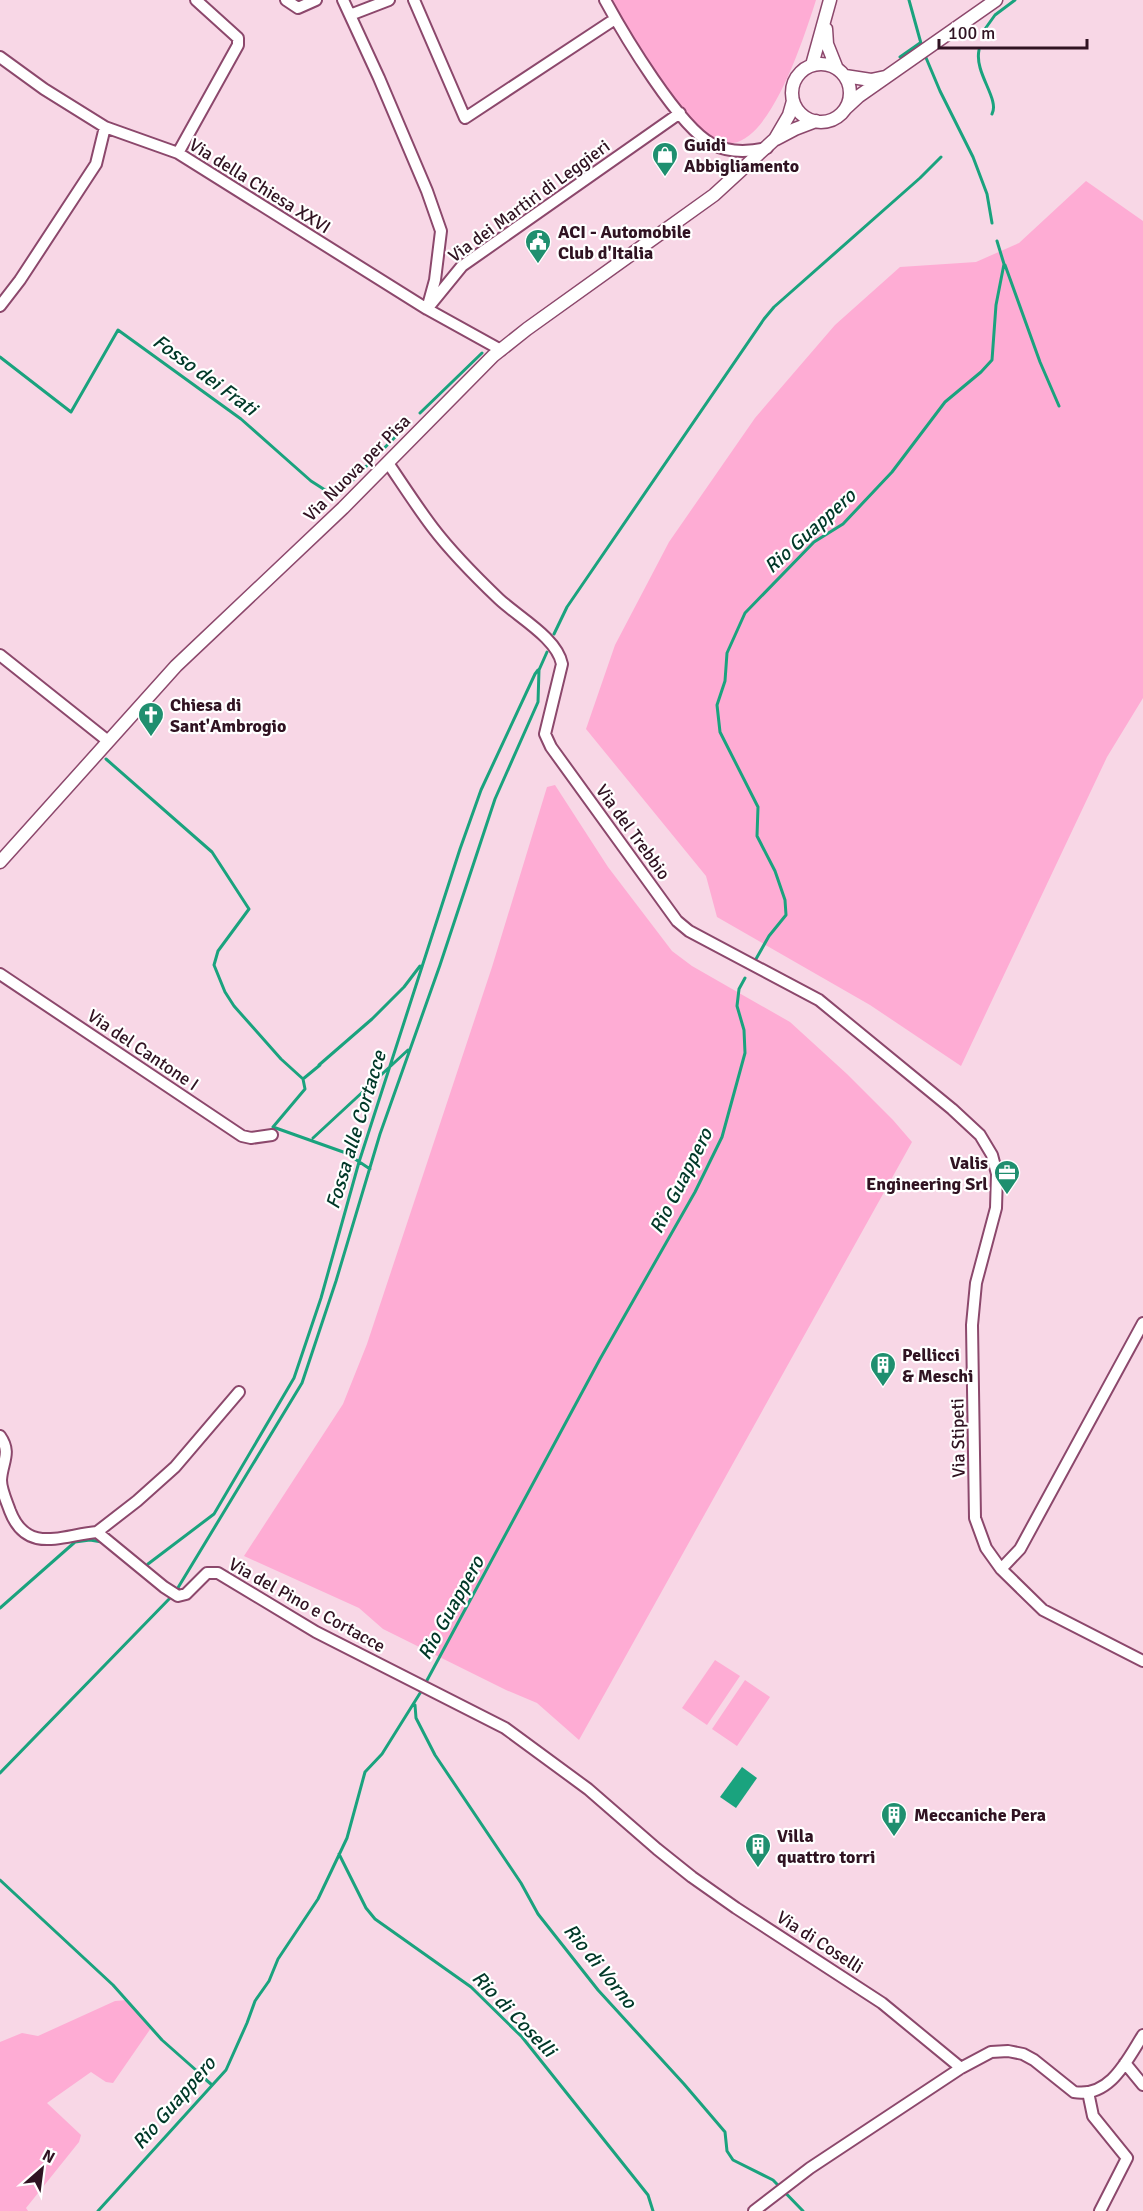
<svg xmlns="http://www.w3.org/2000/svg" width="1143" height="2211" font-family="Signika,sans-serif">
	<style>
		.green { fill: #feacd4 }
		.water { fill: #1aa37e }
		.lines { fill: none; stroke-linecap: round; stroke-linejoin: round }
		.stream { stroke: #1aa37e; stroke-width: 3 }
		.minor-casing { stroke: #8c486c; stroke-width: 14 }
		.major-casing { stroke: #8c486c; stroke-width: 15 }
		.minor { stroke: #fff; stroke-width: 10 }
		.major { stroke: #fff; stroke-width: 12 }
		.labels { text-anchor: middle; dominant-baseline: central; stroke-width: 4.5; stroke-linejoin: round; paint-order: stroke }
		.poi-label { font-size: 18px; font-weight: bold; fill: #301322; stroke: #fff; text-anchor: start }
		.street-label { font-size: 18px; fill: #301322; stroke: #fff }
		.water-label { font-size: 20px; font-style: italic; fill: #003828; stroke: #fff }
	</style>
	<rect width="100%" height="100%" fill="#f8d7e6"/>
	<path class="green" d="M598 0H816C805 34 773 137 733 143 723 144 716 140 707 136L613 29Z
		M1086 181 1143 221V698L1107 757 961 1066 870 1005 717 917 706 876 586 729 615 645 669 542 755 418 835 325 900 267 976 262 1019 243Z
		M555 785 608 867 672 951 692 966 790 1022 847 1074 893 1120 912 1142 579 1740 537 1703 506 1690 383 1629 359 1608 244 1556 343 1404 367 1344 492 967 547 787Z
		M715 1660 740 1676 707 1725 682 1708Z
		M745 1680 770 1697 737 1746 712 1729Z
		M127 2000 151 2028 113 2083 106 2082 91 2072 47 2103 81 2135 79 2142 26 2208 28 2211H0V2042L22 2033 38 2036 115 2001Z"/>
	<path class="water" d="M742 1767 757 1778 736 1808 720 1797Z"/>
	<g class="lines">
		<path class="stream" d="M909 0 922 47
			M985 29 995 15 1015 0
			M979 50C974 73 1000 99 992 114
			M924 53 940 91 973 157 987 194 992 223
			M900 57 920 43
			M1005 265 1040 362 1059 406
			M0 357 71 412 118 330 241 419 311 481 336 497 408 424
			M420 413 482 353
			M554 634 567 607 764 319 774 307 920 178 941 157
			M106 759 212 852 249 909 218 951 214 965 225 992 234 1006 281 1059 303 1079 305 1089 273 1127 346 1153 370 1169
			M756 959 769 936 786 915 785 900 775 871 757 836 758 807 720 732 717 705 725 681 727 653 745 613 814 542 843 524 892 472 945 402 981 372 992 360 996 305 1004 264 997 241
			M319 1065 372 1019 404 987 420 966
			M303 1079 320 1065
			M313 1138 408 1050
			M148 1564 214 1514 294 1378 321 1298 359 1162 460 849 481 790 535 674 538 670
			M176 1591 302 1383 336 1281 380 1134 440 965 495 799 538 702 539 670 547 652
			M0 1608 75 1542 90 1540 102 1542
			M425 1684 600 1359 695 1192 722 1137 745 1053 744 1030 737 1006 739 989 745 978
			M415 1705 416 1718 435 1755 521 1883 538 1914 598 1990 684 2084 725 2132 727 2151 733 2160 773 2180 803 2211
			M0 1773 172 1596
			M339 1854 366 1908 375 1919 471 1987 522 2037 648 2195 653 2211
			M0 1880 113 1985 162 2040 197 2071
			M204 2078 212 2085
			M98 2211 226 2070 247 2023 255 2001 269 1981 278 1959 318 1899 347 1838 365 1772 382 1754 422 1690"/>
		<defs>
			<path id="minor" d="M286 0 298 8 316 0
				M343 0 379 78 427 191 441 231 435 280 427 309
				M414 0 465 118 615 19
				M605 0C624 35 679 127 712 144 729 153 749 152 767 148
				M350 15 389 0
				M0 57 44 89 105 127 178 153 427 309 501 350
				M178 153 238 45V38L196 0
				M431 304 462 266 680 113
				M0 306 20 280 96 164 105 127
				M388 463C403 485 417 507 433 528 452 553 476 577 499 599 518 617 557 638 562 664L545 734 551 747 677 921 689 931 819 1000 952 1109 980 1135 992 1155 997 1174 996 1208 976 1283 972 1325 975 1518 986 1548 1001 1569 1043 1610 1143 1661
				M0 655 108 741
				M0 974 242 1136 251 1138 272 1135
				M0 1436C12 1453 2 1462 1 1480 1 1490 7 1502 10 1511 27 1555 62 1535 97 1532L164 1587 178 1596 186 1594 207 1573H218L316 1632 505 1728 588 1789 657 1849 692 1877 736 1908 882 2003 961 2068
				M97 1532 137 1501 175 1467 239 1392
				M1001 1569 1020 1549 1143 1323
				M1125 2063 1143 2085
				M1088 2092 1093 2116 1127 2158 1100 2211
				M754 2211 810 2168 961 2068 991 2052 1008 2051 1023 2054 1034 2060 1074 2092C1110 2098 1127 2060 1143 2035"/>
			<path id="major" d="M826 29 827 44 837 69
				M792 93a29 29 0 1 1 58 0a29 29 0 1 1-58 0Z
				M812 65 830 0
				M845 76 871 80 885 77
				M846 108 859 96 996 0
				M776 139 795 129 816 121
				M0 862 176 666 343 508 493 356 527 329 714 195 775 139 789 115 793 101"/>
		</defs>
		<use href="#minor" class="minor-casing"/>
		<use href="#major" class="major-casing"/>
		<use href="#minor" class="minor"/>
		<use href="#major" class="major"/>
	</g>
	<defs>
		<symbol id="shop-pin" viewBox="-11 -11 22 30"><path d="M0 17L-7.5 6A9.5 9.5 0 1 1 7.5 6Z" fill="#1f8f6f" stroke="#fff"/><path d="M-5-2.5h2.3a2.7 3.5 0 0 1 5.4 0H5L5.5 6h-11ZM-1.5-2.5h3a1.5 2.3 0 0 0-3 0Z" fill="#fff"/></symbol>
		<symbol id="civic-pin" viewBox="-11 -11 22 30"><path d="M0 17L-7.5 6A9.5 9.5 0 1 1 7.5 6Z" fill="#1f8f6f" stroke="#fff"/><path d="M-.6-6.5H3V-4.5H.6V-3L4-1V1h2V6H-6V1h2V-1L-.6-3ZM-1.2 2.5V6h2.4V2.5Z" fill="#fff"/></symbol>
		<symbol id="church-pin" viewBox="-11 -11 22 30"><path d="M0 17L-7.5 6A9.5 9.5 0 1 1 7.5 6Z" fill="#1f8f6f" stroke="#fff"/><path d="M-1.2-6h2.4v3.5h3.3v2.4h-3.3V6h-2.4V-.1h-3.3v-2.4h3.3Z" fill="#fff"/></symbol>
		<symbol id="office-pin" viewBox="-11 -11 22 30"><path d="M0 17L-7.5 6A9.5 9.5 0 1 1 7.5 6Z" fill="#1f8f6f" stroke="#fff"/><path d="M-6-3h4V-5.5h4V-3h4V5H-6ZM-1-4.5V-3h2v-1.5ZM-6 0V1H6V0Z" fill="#fff"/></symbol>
		<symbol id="building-pin" viewBox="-11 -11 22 30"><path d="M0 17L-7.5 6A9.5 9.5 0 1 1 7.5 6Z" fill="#1f8f6f" stroke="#fff"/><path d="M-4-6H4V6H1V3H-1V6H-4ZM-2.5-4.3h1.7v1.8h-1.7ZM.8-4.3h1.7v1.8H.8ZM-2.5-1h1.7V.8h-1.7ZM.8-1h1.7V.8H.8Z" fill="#fff"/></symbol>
	</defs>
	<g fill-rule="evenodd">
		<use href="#shop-pin" x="650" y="140" width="30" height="40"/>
		<use href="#civic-pin" x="523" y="227" width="30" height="40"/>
		<use href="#church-pin" x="136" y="700" width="30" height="40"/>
		<use href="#office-pin" x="992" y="1158" width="30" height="40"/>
		<use href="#building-pin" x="868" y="1350" width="30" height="40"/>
		<use href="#building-pin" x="879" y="1800" width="30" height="40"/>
		<use href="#building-pin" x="743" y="1831" width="30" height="40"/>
	</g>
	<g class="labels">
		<g class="poi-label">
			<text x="684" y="145">Guidi<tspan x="684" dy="21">Abbigliamento</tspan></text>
			<text x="558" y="232">ACI - Automobile<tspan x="558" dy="21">Club d'Italia</tspan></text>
			<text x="170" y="705">Chiesa di<tspan x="170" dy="21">Sant'Ambrogio</tspan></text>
			<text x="988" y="1163" text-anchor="end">Valis<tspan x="988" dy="21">Engineering Srl</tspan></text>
			<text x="902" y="1355">Pellicci<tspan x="902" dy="21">&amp; Meschi</tspan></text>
			<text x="914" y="1815">Meccaniche Pera</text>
			<text x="777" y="1836">Villa<tspan x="777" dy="21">quattro torri</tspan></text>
		</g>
		<g class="street-label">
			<text transform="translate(260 186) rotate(32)">Via della Chiesa XXVI</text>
			<text transform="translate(529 201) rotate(-36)">Via dei Martiri di Leggieri</text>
			<text transform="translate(357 468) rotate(-45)">Via Nuova per Pisa</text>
			<text transform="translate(633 832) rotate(54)">Via del Trebbio</text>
			<text transform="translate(143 1050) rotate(34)">Via del Cantone I</text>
			<text transform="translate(958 1438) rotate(-91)">Via Stipeti</text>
			<text transform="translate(307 1605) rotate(29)">Via del Pino e Cortacce</text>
			<text transform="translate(820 1942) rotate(33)">Via di Coselli</text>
		</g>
		<g class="water-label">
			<text transform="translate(205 375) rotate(36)">Fosso dei Frati</text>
			<text transform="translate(810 531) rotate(-42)">Rio Guappero</text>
			<text transform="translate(356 1130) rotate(-73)">Fossa alle Cortacce</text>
			<text transform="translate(681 1181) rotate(-63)">Rio Guappero</text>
			<text transform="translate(451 1608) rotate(-61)">Rio Guappero</text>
			<text transform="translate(600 1966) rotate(51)">Rio di Vorno</text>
			<text transform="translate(514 2014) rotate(46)">Rio di Coselli</text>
			<text transform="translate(174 2103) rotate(-49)">Rio Guappero</text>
		</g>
	</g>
	<g transform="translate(42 2169) rotate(28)" stroke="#ffffff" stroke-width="4.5" paint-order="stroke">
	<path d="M0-4.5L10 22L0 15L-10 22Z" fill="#301322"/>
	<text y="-9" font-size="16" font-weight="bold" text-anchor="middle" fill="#301322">N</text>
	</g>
	<path d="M939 39v9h148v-9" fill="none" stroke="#301322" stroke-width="3"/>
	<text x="948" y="39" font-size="18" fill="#301322" stroke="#ffffff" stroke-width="4.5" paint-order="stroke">100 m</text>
</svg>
